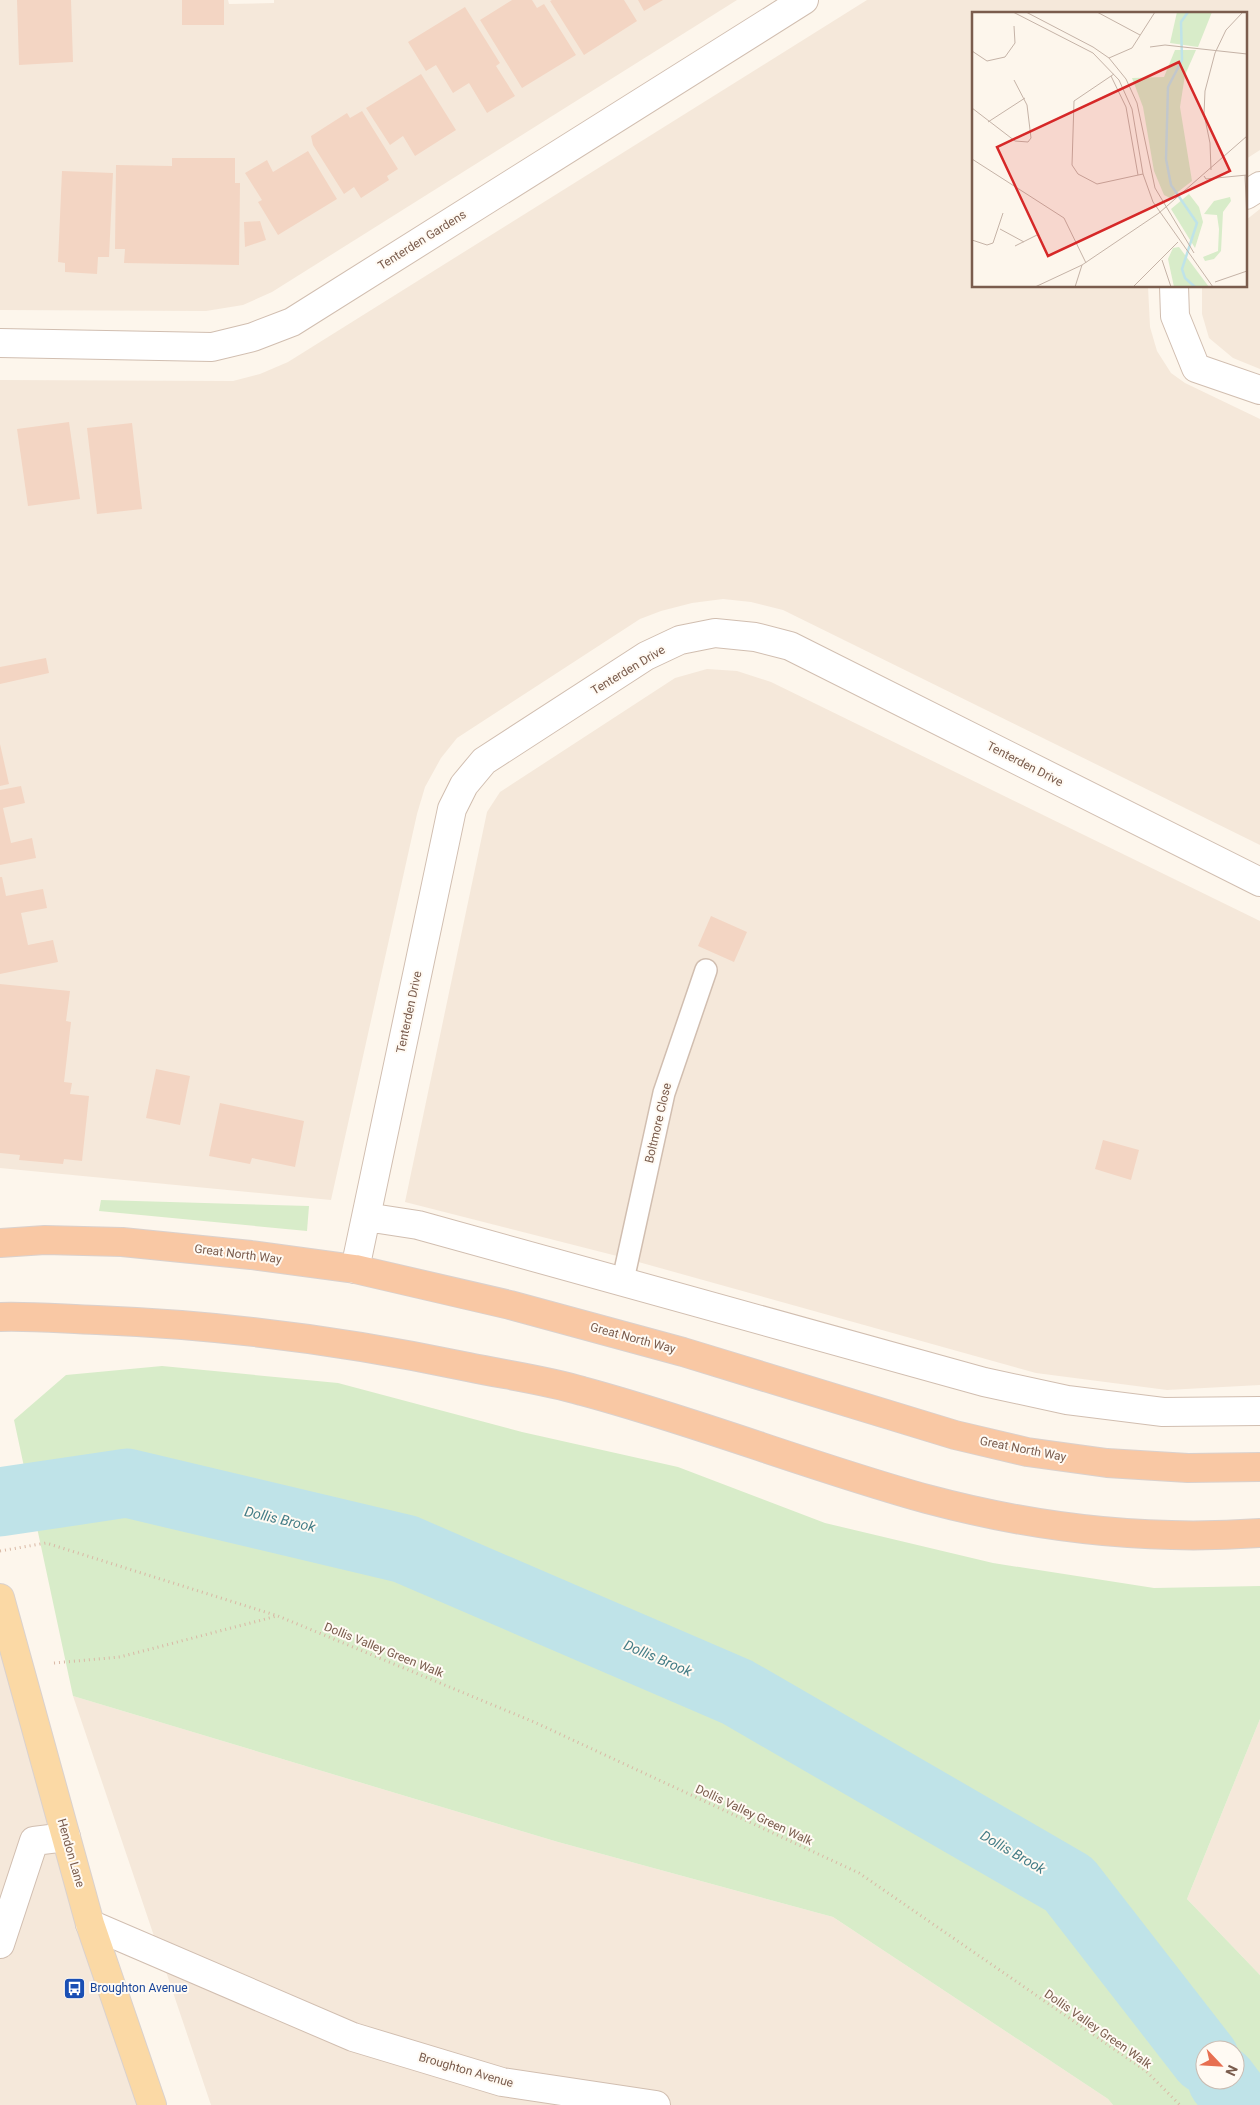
<svg xmlns="http://www.w3.org/2000/svg" width="1260" height="2105" font-family="Roboto,sans-serif">
	<style>
		.residential { fill: #f5e8da }
		.green { fill: #d8ecc9; fill-rule: evenodd }
		.lines { fill: none; stroke-linecap: round; stroke-linejoin: round }
		.river { stroke: #bfe3e8; stroke-width: 69 }
		.building { fill: #f3d5c3 }
		.service-casing { stroke: #d1beb0; stroke-width: 24 }
		.minor-casing { stroke: #d1beb0; stroke-width: 30 }
		.primary-casing { stroke: #dad1cd; stroke-width: 30 }
		.trunk-casing { stroke: #dad1cd; stroke-width: 30 }
		.path { stroke: #d9b8a5; stroke-width: 3; stroke-dasharray: 1 4; stroke-linecap: butt }
		.service { stroke: #fff; stroke-width: 21 }
		.minor { stroke: #fff; stroke-width: 28 }
		.primary { stroke: #fbd9a5; stroke-width: 28 }
		.trunk { stroke: #f9c8a4; stroke-width: 28 }
		.labels { text-anchor: middle; dominant-baseline: central; stroke-width: 4; stroke-linejoin: round; paint-order: stroke }
		.street-label { font-size: 12px; fill: #7a5c4d; stroke: #fffaf3 }
		.transit-label { font-size: 12px; fill: #164399; stroke: #fffaf3; text-anchor: start }
		.water-label { font-size: 14px; font-style: italic; fill: #437c86; stroke: #fffaf3 }
		.inset-river { fill: none; stroke: #bfe3e8; stroke-width: 2.5 }
		.inset-road { fill: none; stroke: #c5b3a7; stroke-width: 1 }
		.view { fill: #d62828; fill-opacity: 0.15; stroke: #d62828; stroke-width: 2.5 }
		.inset-edge { fill: none; stroke: #7a5c4d; stroke-width: 2.5 }
	</style>
	<rect width="100%" height="100%" fill="#fdf6ec"/>
	<path class="residential" d="M0 0H228L229 4 274 3V0H737L272 292 243 305 206 311 0 310Z
		M867 0H1260V150L1246 159V14H974V286H1148L1150 327 1157 351 1171 373 1185 383 1260 419V845L783 610 751 602 723 599 692 603 661 611 640 619 457 738 441 758 425 787 417 814 331 1200 0 1168V380L233 381 260 374 288 362Z
		M1260 209V369L1233 358 1209 338 1202 314V286H1246V220Z
		M707 669 737 671 771 682 1260 921V1385L1167 1390 1036 1373 617 1256 405 1202 487 812 500 792 675 678Z
		M0 1619 152 2105H0Z
		M73 1696 558 1842 833 1917 1108 2099 1113 2105H211Z
		M1260 1719V1975L1187 1899Z"/>
	<path class="green" d="M101 1200 309 1206 307 1231 99 1211Z
		M162 1366 338 1383 522 1432 678 1467 825 1523 993 1563 1154 1588 1260 1586V1719L1187 1899 1260 1975V2105H1113L1108 2099 833 1917 558 1842 73 1696 14 1420 66 1375ZM1205 2050H1235V2080H1205Z"/>
	<g class="lines">
		<path class="river" d="M0 1502 127 1483 405 1549 737 1692 1069 1884 1205 2059
			M1222 2080 1241 2105"/>
	</g>
	<path class="building" d="M17 0H71L73 62 19 65Z
		M182 0H224V25H182Z
		M512 0H532L537 8 544 4 576 55 522 88 480 20Z
		M552 0H624L637 21 584 55 550 1Z
		M638 0H663L644 11Z
		M465 7 500 63 496 66 515 96 487 113 469 83 453 93 436 65 426 71 408 42Z
		M421 74 456 130 415 156 403 136 390 145 366 108Z
		M362 111 398 169 387 176 389 180 361 198 354 187 344 194 313 145 311 136 347 113 350 118Z
		M308 151 337 199 278 235 258 202 262 200 245 173 267 160 273 172Z
		M172 158H235V183H240L239 265 124 263 125 249H115L116 165 172 166Z
		M62 171 113 173 109 257H98L97 274 65 272V263L58 262Z
		M260 221 266 240 245 247 244 222Z
		M69 422 80 499 28 506 17 429Z
		M132 423 142 509 97 514 87 428Z
		M46 658 49 673 0 684V667Z
		M0 744 9 784 0 786Z
		M21 786 25 803 3 808 11 843 32 838 36 858 0 865V790Z
		M0 877H2L6 896 43 889 47 908 21 913 28 945 53 940 58 962 0 974Z
		M711 916 747 932 734 962 698 946Z
		M0 984 70 991 66 1021 71 1022 64 1082 72 1083 70 1094 89 1096 82 1161 64 1159 63 1164 19 1160 20 1155 0 1153Z
		M156 1069 190 1076 180 1125 146 1118Z
		M220 1103 304 1121 295 1167 252 1158 250 1164 209 1156Z
		M1103 1140 1139 1150 1131 1180 1095 1169Z"/>
	<g class="lines">
		<defs>
			<path id="service" d="M623 1280 664 1093 706 970"/>
			<path id="minor" d="M1246 195 1260 186
				M1174 286 1175 316 1196 368 1260 390
				M0 343 212 347 253 337 292 322 804 0
				M366 1217 418 1225 984 1382 1067 1400 1163 1412 1260 1411
				M355 1269 452 809 464 785 484 761 646 656 680 640 715 633 755 637 790 646 1260 882
				M90 1924 353 2037 502 2082 656 2105
				M0 1944 34 1841 66 1837"/>
			<path id="primary" d="M0 1598 90 1924 152 2105"/>
			<path id="trunk" d="M0 1243 45 1240 122 1242 251 1255 355 1269 510 1305 683 1352 955 1435 1027 1452 1107 1463 1188 1468 1260 1467
				M0 1317C32 1316 65 1319 97 1320 222 1325 346 1341 468 1367 506 1375 545 1380 582 1391 698 1422 811 1467 927 1499 1035 1528 1149 1541 1260 1533"/>
		</defs>
		<use href="#service" class="service-casing"/>
		<use href="#minor" class="minor-casing"/>
		<use href="#primary" class="primary-casing"/>
		<use href="#trunk" class="trunk-casing"/>
		<path class="path" d="M0 1551 46 1543 278 1616 534 1722 859 1873 1146 2071 1180 2105
			M54 1663 120 1657 277 1616"/>
		<use href="#service" class="service"/>
		<use href="#minor" class="minor"/>
		<use href="#primary" class="primary"/>
		<use href="#trunk" class="trunk"/>
	</g>
	<defs>
		<symbol id="bus-square" viewBox="-11 -11 22 22"><rect x="-9" y="-9" width="18" height="18" rx="4" fill="#1a4fb4" stroke="#fffaf3"/><path d="M-5-6H5V4H4V6H2V4H-2V6H-4V4H-5ZM-3.5-4V0h7V-4ZM-3.5 1.2v1.5H-2V1.2ZM2 1.2v1.5H3.5V1.2Z" fill="#fff"/></symbol>
	</defs>
	<g fill-rule="evenodd">
		<use href="#bus-square" x="62" y="1976" width="25" height="25"/>
	</g>
	<g class="labels">
		<g class="street-label">
			<text transform="translate(422 240) rotate(-32)">Tenterden Gardens</text>
			<text transform="translate(628 670) rotate(-31)">Tenterden Drive</text>
			<text transform="translate(1025 764) rotate(27)">Tenterden Drive</text>
			<text transform="translate(409 1012) rotate(-78)">Tenterden Drive</text>
			<text transform="translate(658 1123) rotate(-77)">Boltmore Close</text>
			<text transform="translate(238 1254) rotate(7)">Great North Way</text>
			<text transform="translate(633 1338) rotate(15)">Great North Way</text>
			<text transform="translate(1023 1449) rotate(11)">Great North Way</text>
			<text transform="translate(384 1650) rotate(22)">Dollis Valley Green Walk</text>
			<text transform="translate(754 1815) rotate(25)">Dollis Valley Green Walk</text>
			<text transform="translate(71 1853) rotate(74)">Hendon Lane</text>
			<text transform="translate(1098 2029) rotate(35)">Dollis Valley Green Walk</text>
			<text transform="translate(466 2070) rotate(16)">Broughton Avenue</text>
		</g>
		<g class="transit-label">
			<text x="90" y="1988">Broughton Avenue</text>
		</g>
		<g class="water-label">
			<text transform="translate(280 1519) rotate(13)">Dollis Brook</text>
			<text transform="translate(658 1658) rotate(23)">Dollis Brook</text>
			<text transform="translate(1013 1852) rotate(30)">Dollis Brook</text>
		</g>
	</g>
	<g transform="translate(972 12)">
		<rect width="275" height="275" fill="#fdf6ec"/>
		<path d="M205 0H240L226 35 198 31ZM203 38H224L213 63 208 95 220 169 198 186 192 183 182 159 171 95 160 66 192 65ZM217 182 227 195 231 210 223 236 199 197ZM258 185 259 189 251 200 249 239 242 247 233 249 231 245 246 239 247 217 245 203 232 202 242 189ZM207 235 237 275H202L196 247 201 236Z" fill="#d8ecc9"/>
		<path class="inset-river" d="M216 0 209 10 210 48 196 75 194 147 199 173 225 211 210 257 213 266 223 275"/>
		<path class="inset-road" d="M41 0 121 41 147 68 160 97 171 162 181 190 241 275M54 0 121 35 137 46 154 67 165 91 183 176 222 241M125 0 168 23M178 35 193 33 275 42M0 39 15 49 33 45 43 31 42 14M137 46 160 36 183 0M142 62 102 89 100 153 106 162 125 172 171 162M139 64 154 95 166 163M0 96 43 129 56 130 59 126 55 93 42 68M16 110 53 86M0 147 92 206 114 251M239 158 238 131 232 102 233 79 243 41 254 18 271 0M273 163 275 209M232 164 234 167 275 163M28 217 52 230M0 228 15 233 21 231 31 201M43 234 65 223M190 248 199 275M243 270 275 259M63 275 110 253 187 201 275 124M103 275 110 253M161 275 206 230"/>
		<path class="view" d="M207 50 258 159 76 244 25 135Z"/>
		<rect width="275" height="275" class="inset-edge"/>
	</g>
	<g transform="translate(1220 2065) rotate(115)"><circle r="24" fill="#fffaf3" stroke="#cabbb1"/>
	<path d="M0-4L9 19L0 12L-9 19Z" fill="#e76f51"/>
	<text y="-8" font-size="14" font-weight="bold" text-anchor="middle" fill="#7a5c4d">N</text>
	</g>
</svg>
